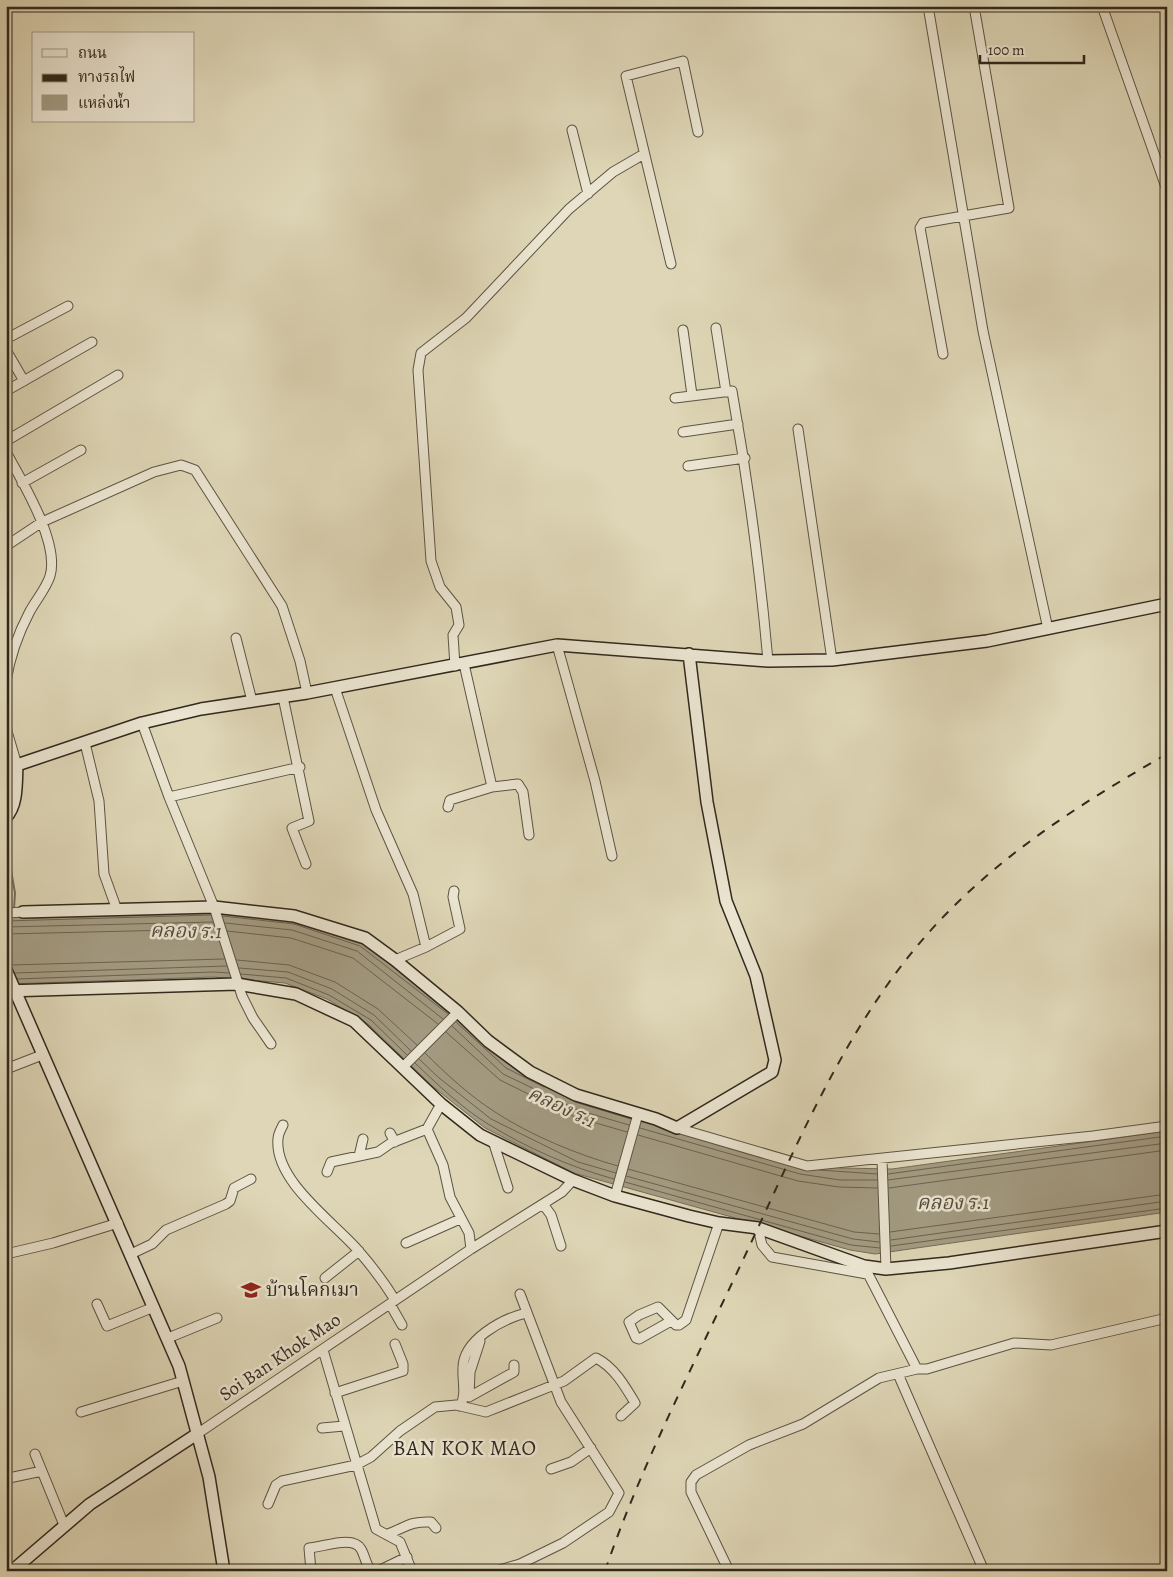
<svg xmlns="http://www.w3.org/2000/svg" width="1173" height="1577" font-family="Alegreya,'Noto Serif Thai',serif">
	<style>
		.water { fill: #a39b82; stroke: #756d5a }
		.lines { fill: none; stroke-linecap: round; stroke-linejoin: round }
		.shore { stroke: #6a6250; stroke-width: 1 }
		.stream { stroke: #756d5a; stroke-width: 2 }
		.street-casing { stroke: #5c5443; stroke-width: 11 }
		.secondary-casing { stroke: #31281d; stroke-width: 14 }
		.street { stroke: #eae4d0; stroke-width: 9 }
		.secondary { stroke: #eae4d0; stroke-width: 11 }
		.rail { stroke: #31281d; stroke-width: 2; stroke-dasharray: 9 9; stroke-linecap: butt }
		.labels { text-anchor: middle; dominant-baseline: central; stroke-width: 5; stroke-linejoin: round; paint-order: stroke }
		.poi-label { font-size: 19px; fill: #31281d; stroke: #eae4d0; text-anchor: start }
		.street-label { font-size: 19px; fill: #31281d; stroke: #eae4d0 }
		.water-label { font-size: 20px; font-style: italic; fill: #534a3b; stroke: #eae4d0 }
		.quarter-label { font-size: 21px; letter-spacing: 1px; fill: #31281d; stroke: #eae4d0 }
	</style>
	<rect width="100%" height="100%" fill="#ded6b6"/>
	<filter id="stains"><feTurbulence type="fractalNoise" baseFrequency=".004" numOctaves="4"/><feColorMatrix values="0 0 0 0 .2 0 0 0 0 .09 0 0 0 0 .02 0 0 0 .5 -.17"/></filter>
	<radialGradient id="worn" r=".72"><stop offset=".6" stop-color="#630" stop-opacity="0"/><stop offset="1" stop-color="#630" stop-opacity=".3"/></radialGradient>
	<path class="water" d="M209 910 295 919 362 941 452 1011 509 1064 583 1100 803 1163 841 1168 892 1169 1167 1131V1212L875 1254 850 1250 574 1173 485 1128 431 1085 368 1024 327 999 285 983 213 977 6 984V916Z"/>
	<g class="lines">
		<path class="shore" d="M223 916 294 924 360 946 448 1014
			M6 921 211 915
			M225 923 292 930 357 951 443 1019
			M6 927 213 922
			M227 931 291 938 353 958 438 1024
			M6 934 215 929
			M237 960 289 965 335 982 378 1009 417 1045
			M11 965 224 959
			M239 968 288 972 332 989 374 1015 411 1051
			M15 973 227 966
			M241 974 286 978 329 995 371 1020 407 1055
			M17 979 213 972 229 973
			M456 1022 506 1068 544 1087
			M452 1026 503 1074 578 1110 629 1125
			M446 1032 500 1080 575 1117 627 1132
			M425 1053C446 1074 470 1096 495 1112 530 1135 578 1155 618 1166
			M419 1059 438 1077 491 1119 578 1162 616 1173
			M415 1063C437 1084 462 1108 488 1124 527 1148 570 1167 614 1179
			M575 1102 631 1119
			M640 1128 800 1174 840 1180H877
			M638 1135 798 1181 839 1187 877 1188
			M628 1169 854 1232 879 1234
			M819 1170 877 1174
			M888 1174 1167 1136
			M626 1176 853 1239 879 1242
			M888 1180 1167 1143
			M625 1182 851 1245 880 1248
			M889 1188 1167 1150
			M890 1232 1167 1194
			M891 1240 1167 1201
			M891 1246 1167 1208"/>
		<path class="stream" d="M6 855 9 859 15 893 14 909"/>
		<defs>
			<path id="street" d="M928 6 983 331 1048 629
				M1102 6 1167 190
				M572 130 588 194
				M671 264 626 76 683 61 698 132
				M716 328 726 392
				M683 330 692 395
				M6 339 68 306
				M6 350 24 381
				M943 354 920 228 923 223 1009 208 974 6
				M6 391 92 342
				M675 398 732 391C748 481 760 570 768 661
				M798 429 832 660
				M683 432 738 424
				M6 441 118 375
				M6 452C22 481 60 543 50 576 46 589 35 601 29 613 18 634 10 657 6 681
				M688 466 745 458
				M22 483 81 450
				M6 546 42 522 154 472 181 465 195 470 282 606 300 661 307 693
				M236 638 252 701
				M557 645 595 781 612 856
				M464 664 492 787
				M455 666 453 635 459 625 456 607 440 587 431 561 418 370 421 353 466 318 569 209 613 172 644 154
				M335 688 376 810 413 894 426 947 395 960
				M283 697 309 821 292 828 306 864
				M142 723 169 797 214 907 242 996 253 1018 271 1044
				M6 728 17 765
				M85 743 99 801 104 874 117 910
				M169 797 300 767
				M448 807 450 800 492 787 518 784 523 792 529 835
				M6 913 23 912
				M426 947 460 929 453 897 454 891
				M403 1067 458 1012
				M6 1069 42 1055
				M441 1104 427 1129 443 1165 450 1197 469 1233 471 1249
				M283 1125C281 1129 278 1134 278 1139 274 1180 332 1221 356 1248 371 1265 384 1282 395 1300
				M677 1128 807 1166 1093 1136 1167 1126
				M390 1133 395 1142
				M493 1141 508 1188
				M359 1156 363 1139
				M882 1160 886 1269
				M327 1172 331 1162 378 1152 391 1143 427 1129
				M615 1196 638 1114
				M543 1204 551 1215 561 1246
				M758 1228 762 1245 772 1257 867 1274
				M406 1243 460 1219
				M6 1254 53 1243 118 1223
				M131 1254 152 1244 166 1230 226 1204 230 1201 234 1188 251 1179
				M864 1266 917 1369H927L1014 1343 1051 1345 1167 1318
				M325 1278 359 1251
				M97 1304 107 1326 154 1307
				M390 1304 402 1325
				M671 1321 639 1339 636 1338 629 1322 639 1315 658 1307 676 1325H679L686 1320 719 1223
				M168 1338 217 1318
				M323 1350 376 1529 400 1542 412 1571
				M898 1374 984 1571
				M335 1393 403 1371V1364L395 1344
				M469 1396 470 1372 480 1341
				M469 1397 514 1372V1365
				M460 1406C467 1395 462 1381 463 1368 463 1340 502 1319 526 1313
				M81 1412 183 1381
				M322 1428 344 1426
				M197 1434 471 1249 562 1192 573 1180
				M35 1454 64 1525
				M551 1469 571 1462 591 1448
				M9 1478 42 1471
				M268 1504 276 1485 282 1481 356 1465 371 1457 400 1431 435 1407 456 1405 486 1412 564 1381 596 1358C614 1367 625 1386 635 1403L621 1416
				M388 1534C406 1527 411 1521 431 1522L436 1528
				M311 1571 309 1548C324 1547 353 1535 361 1549 365 1556 366 1565 371 1571
				M378 1571 407 1557
				M496 1571 520 1564 563 1543 609 1512 619 1493 561 1402 520 1294
				M729 1571 691 1492V1482L696 1475 749 1445 803 1424 879 1378 917 1369"/>
			<path id="secondary" d="M6 817C18 805 16 781 17 765L142 723 201 709 307 693 557 645 768 661 832 660 987 641 1167 604
				M23 912 214 907 294 916 365 938 395 960 458 1012 488 1041 530 1072 576 1095 656 1119 677 1128 772 1072 775 1060 756 976 726 901 707 802 689 654
				M6 970 179 1366 209 1477 224 1571
				M6 991 237 984 296 994 354 1021 441 1104 480 1135 573 1180 615 1196 689 1216 719 1223 758 1228 864 1266 886 1269 949 1263 1167 1231
				M12 1571 90 1504 197 1434"/>
		</defs>
		<use href="#street" class="street-casing"/>
		<use href="#secondary" class="secondary-casing"/>
		<use href="#street" class="street"/>
		<use href="#secondary" class="secondary"/>
		<path class="rail" d="M605 1571C639 1471 688 1376 733 1281 794 1154 847 1014 948 912 1012 847 1088 799 1167 754"/>
	</g>
	<defs>
		<symbol id="school-bare" viewBox="-9 -9 18 18"><path d="M0-5L7-2L0 1L-7-2ZM-4 1L0 2.5L4 1V4Q0 6-4 4Z" fill="#8f2418" stroke="#eae4d0" stroke-width="2.5" paint-order="stroke"/></symbol>
	</defs>
	<g fill-rule="evenodd">
		<use href="#school-bare" x="237" y="1276" width="28" height="28"/>
	</g>
	<g class="labels">
		<g class="poi-label">
			<text x="266" y="1290">บ้านโคกเมา</text>
		</g>
		<g class="street-label">
			<text transform="translate(280 1357) rotate(-34)">Soi Ban Khok Mao</text>
		</g>
		<g class="water-label">
			<text transform="translate(186 931) rotate(1)">คลอง ร.1</text>
			<text transform="translate(562 1107) rotate(25)">คลอง ร.1</text>
			<text x="953" y="1202">คลอง ร.1</text>
		</g>
		<g class="quarter-label">
			<text x="465" y="1448">BAN KOK MAO</text>
		</g>
	</g>
	<rect width="1173" height="1577" fill="none" stroke="#ded6b6" stroke-width="25"/>
	<rect x="8" y="8" width="1158" height="1562" fill="none" stroke="#31281d" stroke-width="2.5"/>
	<rect x="12" y="12" width="1148" height="1552" fill="none" stroke="#31281d"/>
	<rect x="32" y="32" width="162" height="90" fill="#eae4d0" stroke="#a09988"/>
	<rect x="42" y="49" width="25" height="8" fill="#eae4d0" stroke="#a09988"/>
	<text x="78" y="58" font-size="15" fill="#31281d">ถนน</text>
	<rect x="42" y="74" width="25" height="8" fill="#31281d" stroke="#a09988"/>
	<text x="78" y="82" font-size="15" fill="#31281d">ทางรถไฟ</text>
	<rect x="42" y="95" width="25" height="15" fill="#a39b82" stroke="#a09988"/>
	<text x="78" y="108" font-size="15" fill="#31281d">แหล่งน้ำ</text>
	<path d="M980 55v8h104v-8" fill="none" stroke="#31281d" stroke-width="2.5"/>
	<text x="988" y="55" font-size="15" fill="#31281d" stroke="#eae4d0" stroke-width="4" paint-order="stroke">100 m</text>
	<rect width="100%" height="100%" filter="url(#stains)"/>
	<rect width="100%" height="100%" fill="url(#worn)"/>
</svg>
